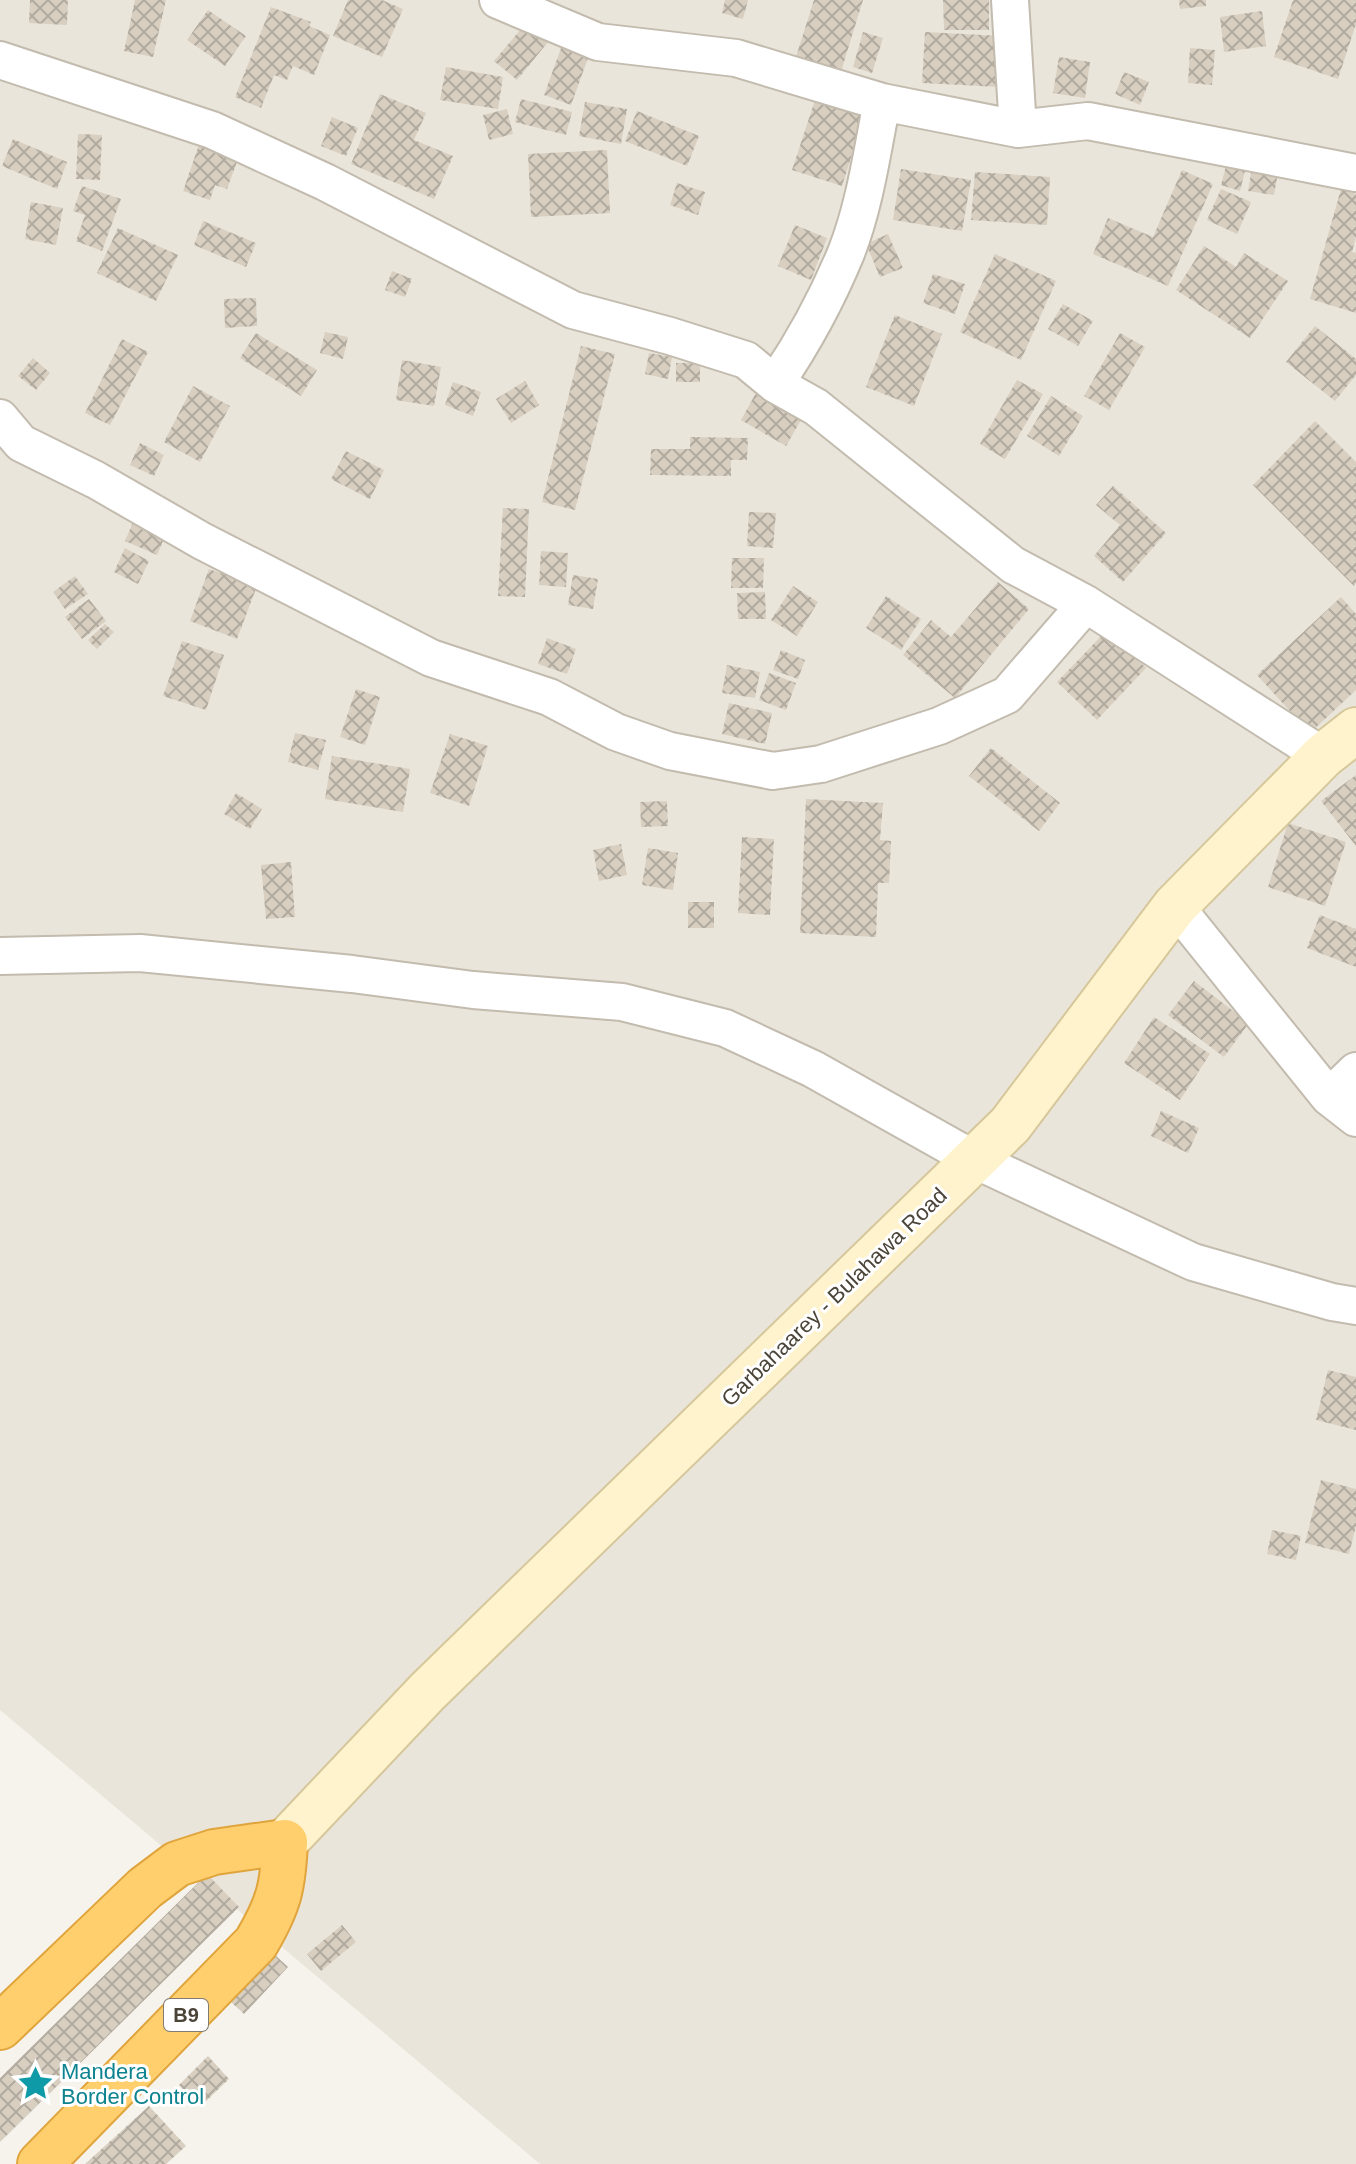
<svg xmlns="http://www.w3.org/2000/svg" width="1356" height="2164" font-family="Helvetica,sans-serif">
	<style>
		.residential { fill: #eae5da }
		.building { fill: url(#building-cross-hatch) }
		.lines { fill: none; stroke-linecap: round; stroke-linejoin: round }
		.street-casing { stroke: #c2bbae; stroke-width: 40 }
		.secondary-casing { stroke: #d6c79b; stroke-width: 48 }
		.highway-casing { stroke: #e0a43c; stroke-width: 48 }
		.street { stroke: #fff; stroke-width: 36 }
		.secondary { stroke: #fff3cd; stroke-width: 44 }
		.highway { stroke: #ffcf6e; stroke-width: 44 }
		.labels { text-anchor: middle; dominant-baseline: central; stroke-width: 6; stroke-linejoin: round; paint-order: stroke }
		.shield { fill: #fff; stroke: #817c74; stroke-width: 2 }
		.shield-label { font-size: 20px; font-weight: bold; fill: #4b4439 }
		.street-label { font-size: 22px; fill: #4b4439; stroke: #fff }
		.culture-label { font-size: 22px; fill: #0d838f; stroke: #fff; text-anchor: start }
	</style>
	<defs>
		<pattern id="building-cross-hatch" width="8" height="8" patternUnits="userSpaceOnUse" patternTransform="scale(2)"><rect width="8" height="8" fill="#d8cfc1"/><path d="M0 0l8 8M0 8l8-8" fill="none" stroke="#b1aa9e"/></pattern>
	</defs>
	<rect width="100%" height="100%" fill="#f6f3ec"/>
	<path class="residential" d="M0 0H1356V2164H540L0 1710Z"/>
	<path class="building" d="M30 0H68L67 25 29 23Z
		M135 0H166L153 57 124 51Z
		M348 0H382L403 9 382 57 333 36Z
		M725 0H748L743 19 722 13Z
		M814 0H863L840 75 795 60Z
		M943 0H989V30H944Z
		M1179 0H1206V6L1180 9Z
		M1293 0H1356V24L1338 79 1274 57Z
		M271 7 311 22 309 26 330 35 314 75 293 66 287 80 274 75 261 108 235 97Z
		M208 10 246 36 225 66 187 40Z
		M1262 11 1266 46 1224 52 1220 17Z
		M526 23 548 42 517 80 494 61Z
		M863 32 883 38 872 73 853 67Z
		M925 32 1003 36 1000 87 922 83Z
		M565 37 592 47 571 105 544 95Z
		M1190 48 1215 50 1212 85 1188 83Z
		M1059 57 1090 62 1085 98 1053 93Z
		M446 67 503 77 498 109 440 100Z
		M1124 72 1149 82 1140 105 1115 94Z
		M380 94 426 113 414 140 453 156 434 199 351 164Z
		M521 99 572 112 566 135 515 122Z
		M815 100 864 116 842 186 792 170Z
		M585 102 627 109 621 144 579 136Z
		M507 109 513 134 489 140 483 115Z
		M637 111 699 136 687 166 625 141Z
		M332 117 358 128 346 156 321 146Z
		M78 134 102 135 100 180 76 179Z
		M202 136 241 151 227 189 215 185 210 200 183 191Z
		M13 139 67 162 57 189 2 166Z
		M607 150 610 213 531 217 528 154Z
		M1228 158 1247 163 1240 191 1221 185Z
		M1253 162 1279 167 1274 195 1248 191Z
		M901 169 971 180 962 231 893 220Z
		M1182 170 1213 184 1168 286 1093 254 1108 218 1153 237Z
		M975 172 1050 177 1047 225 971 220Z
		M677 183 705 192 698 215 670 205Z
		M82 186 121 199 102 251 76 241 85 215 73 211Z
		M1221 189 1251 202 1237 234 1207 220Z
		M1341 189 1356 194V237L1352 252 1356 253V313L1310 299Z
		M31 202 63 208 56 245 25 239Z
		M203 221 256 243 246 267 194 245Z
		M795 225 827 238 811 280 778 266Z
		M118 228 178 255 156 301 97 273Z
		M888 234 903 268 880 277 866 244Z
		M1204 246 1236 267 1244 253 1288 281 1250 338 1176 290Z
		M995 254 1056 281 1021 360 960 332Z
		M392 271 412 279 405 297 385 290Z
		M933 274 965 284 955 314 923 303Z
		M256 298 257 326 225 328 224 299Z
		M1063 304 1093 321 1078 346 1048 329Z
		M895 315 942 334 914 406 866 387Z
		M1315 326 1356 359V375L1335 401 1286 362Z
		M325 332 348 337 343 359 320 353Z
		M256 333 317 370 301 396 240 358Z
		M1120 333 1145 347 1109 410 1084 396Z
		M122 339 148 352 110 425 85 413Z
		M581 346 615 354 575 510 542 502Z
		M649 353 672 357 668 379 645 374Z
		M33 358 50 373 36 390 18 376Z
		M402 360 441 367 434 406 396 400Z
		M676 363H700V382H676Z
		M1017 380 1043 394 1005 459 980 444Z
		M525 381 539 405 511 423 496 399Z
		M453 382 481 392 473 416 445 405Z
		M193 386 230 406 200 462 164 442Z
		M756 393 801 420 786 446 741 420Z
		M1051 396 1083 416 1059 456 1027 436Z
		M1315 421 1356 462V583L1354 586 1253 485Z
		M690 437 748 438 747 460H731V476L650 475 651 449H690Z
		M140 443 164 455 154 476 130 465Z
		M346 451 384 470 370 499 331 479Z
		M1113 486 1166 533 1123 582 1094 556 1120 525 1096 505Z
		M503 508 529 509 525 597 498 596Z
		M749 512 776 513 773 548 747 546Z
		M134 520 166 534 157 555 125 541Z
		M125 548 149 561 138 584 114 572Z
		M541 551 568 553 566 587 539 585Z
		M732 558H764L763 588H731Z
		M209 569 257 586 237 639 190 621Z
		M573 575 598 579 593 609 568 605Z
		M75 576 88 594 65 609 53 592Z
		M998 582 1029 609 955 698 903 655 931 620 951 637Z
		M793 586 818 602 797 636 771 620Z
		M765 592 766 619H738L737 593Z
		M886 596 921 619 901 650 866 628Z
		M1341 597 1356 614V690L1310 733 1257 675Z
		M89 599 106 621 82 639 65 617Z
		M105 624 114 632 97 649 88 640Z
		M1107 630 1146 668 1097 720 1057 682Z
		M547 638 576 649 567 674 538 664Z
		M182 641 224 655 206 710 163 696Z
		M781 650 805 660 798 679 773 670Z
		M727 665 760 672 755 698 722 693Z
		M769 673 796 683 786 710 759 700Z
		M356 689 380 697 365 745 340 737Z
		M729 703 772 713 765 744 722 734Z
		M295 733 326 740 318 770 288 762Z
		M450 734 488 746 469 806 430 793Z
		M991 748 1060 803 1039 831 969 776Z
		M332 756 410 769 403 812 325 799Z
		M1356 775V846L1321 801Z
		M236 793 262 809 250 829 224 814Z
		M806 799 883 803 880 840 891 841 889 883H878L876 937 800 933Z
		M667 801 668 826 641 827 640 802Z
		M1288 823 1346 842 1325 906 1268 887Z
		M742 837 774 839 770 915 738 913Z
		M621 844 627 875 599 881 593 850Z
		M648 848 678 853 673 890 642 885Z
		M291 862 295 917 266 919 261 865Z
		M688 902H714V928H688Z
		M1320 915 1356 929V967L1307 948Z
		M1194 981 1249 1023 1224 1057 1168 1015Z
		M1154 1017 1210 1054 1180 1100 1124 1063Z
		M1161 1111 1199 1128 1188 1153 1151 1136Z
		M1328 1370 1356 1377V1430L1316 1420Z
		M1321 1480 1356 1489V1526L1349 1554 1305 1543Z
		M1272 1530 1301 1536 1296 1560 1267 1554Z
		M207 1874 239 1907 0 2142V2078Z
		M342 1925 356 1942 321 1971 307 1954Z
		M275 1955 288 1967 244 2014 231 2002Z
		M208 2056 229 2079 200 2107 179 2085Z
		M149 2106 186 2146 166 2164H85Z"/>
	<g class="lines">
		<defs>
			<path id="street" d="M498 0 598 42 736 58 882 102 1018 129 1088 121 1356 173
				M1010 0 1018 129
				M0 60 212 130 325 182 573 310 670 336 746 360 775 384 816 407 1013 565 1086 604 1323 756
				M775 384C803 343 827 299 846 253 865 205 872 152 882 102
				M0 418 21 443 96 480 202 541 431 658 549 697 616 732 670 751 773 771 821 764 939 726 1007 695 1086 604
				M1175 906 1329 1097 1356 1118
				M0 956 140 953 352 974 473 990 622 1002 725 1028 813 1069 975 1160 1193 1262 1332 1302 1356 1306
				M1329 1097 1356 1071"/>
			<path id="secondary" d="M285 1842 427 1692 1010 1125 1175 906 1323 756 1356 730"/>
			<path id="highway" d="M0 2027 145 1888 177 1864 214 1852 285 1842C283 1887 279 1904 256 1943L40 2164"/>
		</defs>
		<use href="#street" class="street-casing"/>
		<use href="#secondary" class="secondary-casing"/>
		<use href="#highway" class="highway-casing"/>
		<use href="#street" class="street"/>
		<use href="#secondary" class="secondary"/>
		<use href="#highway" class="highway"/>
	</g>
	<defs>
		<symbol id="sight-bare" viewBox="-9 -9 18 18"><path d="M0-6L1.8-2.2L6-1.7L2.9 1.2L3.7 5.4L0 3.3L-3.7 5.4L-2.9 1.2L-6-1.7L-1.8-2.2Z" fill="#0f9aa8" stroke="#fff" stroke-width="2.5" paint-order="stroke"/></symbol>
	</defs>
	<g fill-rule="evenodd">
		<use href="#sight-bare" x="10" y="2058" width="51" height="51"/>
	</g>
	<g class="labels">
		<rect class="shield" x="164" y="1999" width="44" height="32" rx="6"/>
		<g class="shield-label">
			<text x="186" y="2015">B9</text>
		</g>
		<g class="street-label">
			<text transform="translate(834 1297) rotate(-44)">Garbahaarey - Bulahawa Road</text>
		</g>
		<g class="culture-label">
			<text x="61" y="2071">Mandera<tspan x="61" dy="25">Border Control</tspan></text>
		</g>
	</g>
</svg>
